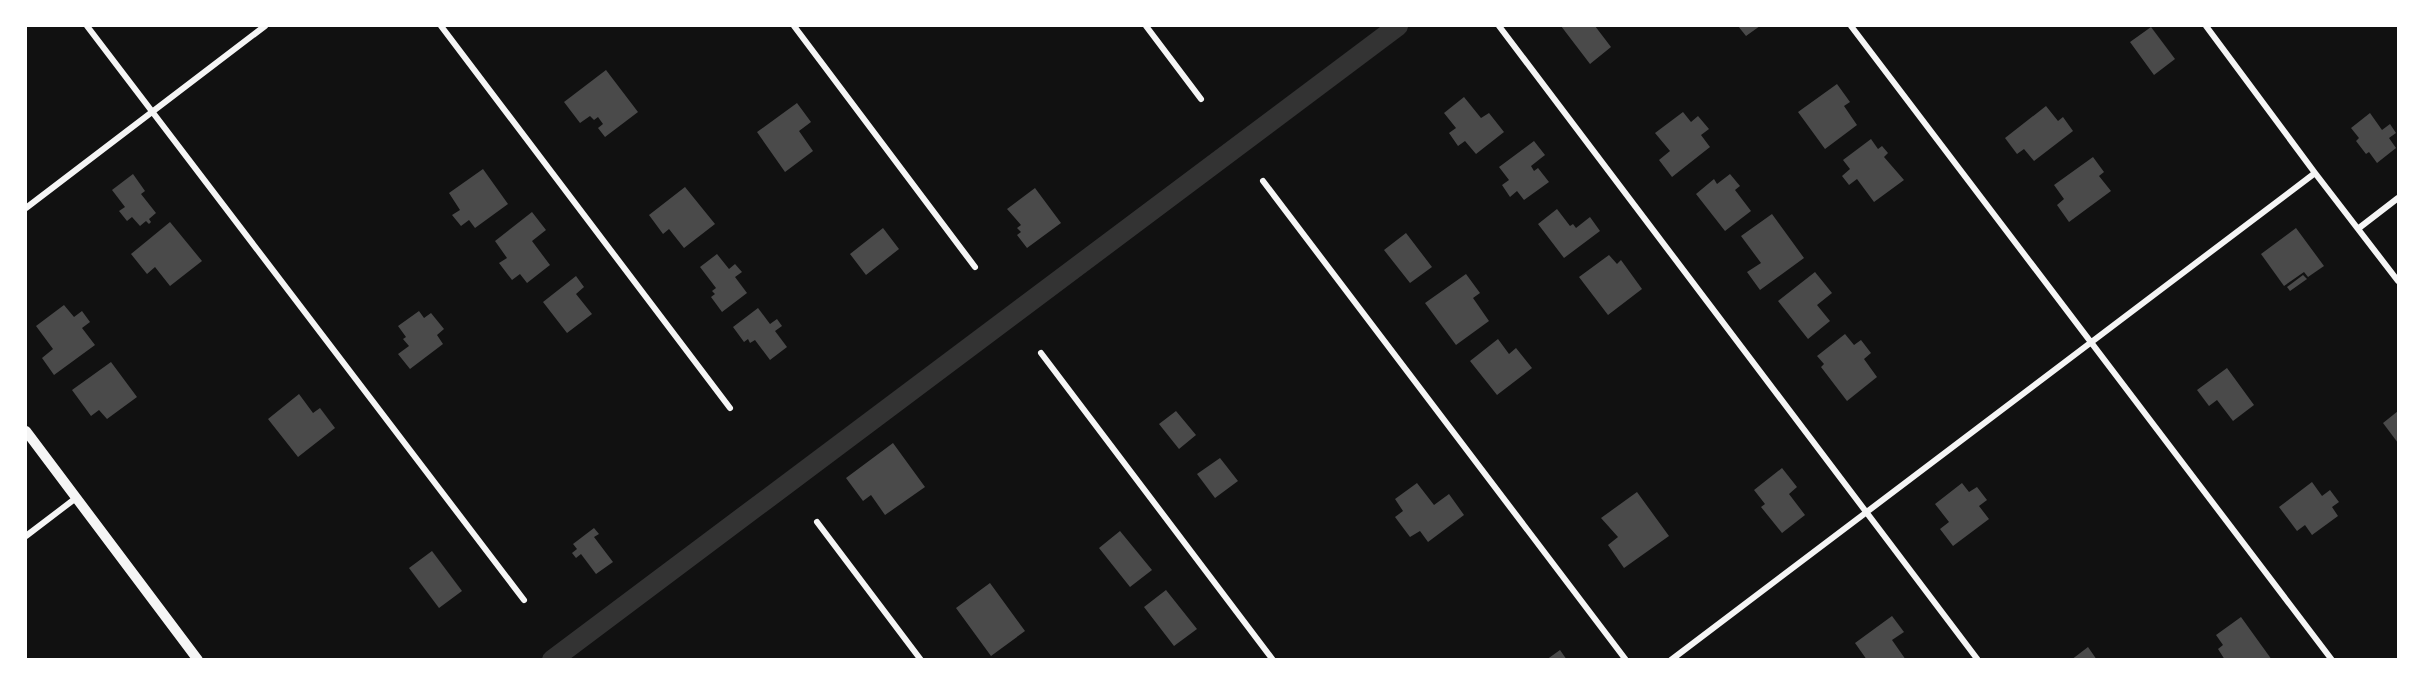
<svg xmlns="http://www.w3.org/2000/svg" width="2424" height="685" font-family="'Roboto Condensed',sans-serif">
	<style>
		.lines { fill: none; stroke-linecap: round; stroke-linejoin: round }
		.canal { stroke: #333; stroke-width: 20 }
		.building { fill: #4a4a4a }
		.minor { stroke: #f5f5f5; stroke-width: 6 }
		.tertiary { stroke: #f5f5f5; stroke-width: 10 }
	</style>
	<rect width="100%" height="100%" fill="#111"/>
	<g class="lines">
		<path class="canal" d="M552 660 1398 26"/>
	</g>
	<path class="building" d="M1561 26H1595L1611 47 1590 64Z
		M1738 26H1760L1746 36Z
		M2151 27 2175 59 2154 75 2130 42Z
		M606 70 638 112 605 137 598 128 603 124 598 117 594 120 590 116 580 123 564 102Z
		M1837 84 1850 102 1844 106 1857 125 1825 149 1798 112Z
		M1464 97 1481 118 1489 113 1504 132 1476 154 1465 141 1458 146 1449 133 1456 128 1444 113Z
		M797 103 811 122 799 131 813 151 785 172 757 132Z
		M2046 106 2058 121 2063 117 2073 131 2034 161 2024 149 2017 154 2005 138Z
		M1683 112 1691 122 1698 116 1709 129 1701 135 1710 147 1672 177 1659 160 1670 151 1655 133Z
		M2370 113 2382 130 2390 124 2396 133 2389 138 2396 148 2377 163 2369 152 2366 154 2356 141 2359 138 2351 128Z
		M1871 139 1878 149 1882 146 1888 153 1884 157 1904 180 1874 202 1857 179 1849 185 1842 176 1850 169 1843 160Z
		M1534 141 1545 155 1531 166 1534 171 1538 168 1549 182 1524 200 1517 191 1510 197 1502 185 1509 180 1499 167Z
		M2093 157 2104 172 2099 176 2111 191 2069 222 2057 205 2064 199 2054 185Z
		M483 169 508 204 475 228 469 220 461 226 452 215 460 210 449 193Z
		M133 174 145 191 141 194 156 213 149 219 151 222 149 224 146 221 140 226 132 217 127 221 119 211 125 207 112 190Z
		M1730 174 1740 186 1735 190 1751 211 1725 231 1696 194 1714 179 1717 184Z
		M685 187 715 224 684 248 669 229 663 234 649 215Z
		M1035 188 1061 223 1027 248 1017 235 1021 232 1017 228 1021 225 1007 209Z
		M1557 209 1570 226 1573 224 1576 228 1590 217 1600 231 1564 258 1538 224Z
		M532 212 546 230 532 241 550 265 527 283 520 274 512 280 499 263 507 258 495 241Z
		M1772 214 1804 258 1760 290 1747 272 1761 263 1741 236Z
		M170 222 202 261 170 286 155 267 147 274 131 254Z
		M883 228 899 249 866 275 850 254Z
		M2296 228 2324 266 2308 277 2304 272 2284 286 2261 254Z
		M1406 233 1432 267 1410 283 1384 250Z
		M717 254 729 269 735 264 742 272 735 277 747 293 722 312 711 297 715 294 712 291 716 288 700 267Z
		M1609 255 1617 264 1621 260 1642 289 1608 315 1579 277Z
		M1815 272 1832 293 1817 305 1830 321 1808 339 1778 301Z
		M1466 274 1480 293 1473 298 1489 321 1456 345 1425 303Z
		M2303 275 2307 279 2290 291 2287 287Z
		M576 276 584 287 576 294 592 314 567 333 543 302Z
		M64 305 74 317 82 311 90 322 82 328 95 345 54 375 42 358 53 349 36 326Z
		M758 308 770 324 777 319 782 326 775 331 787 347 770 360 755 340 750 343 748 339 744 342 733 327Z
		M419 311 424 318 431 313 444 329 437 335 443 344 410 369 398 354 409 346 403 339 406 337 398 326Z
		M1845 334 1854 345 1861 340 1871 353 1864 359 1877 377 1847 401 1821 367 1824 364 1817 356Z
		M1498 339 1509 354 1516 348 1532 368 1497 395 1470 361Z
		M111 362 137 397 107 419 99 410 91 416 72 390Z
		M2227 368 2254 405 2233 421 2217 400 2209 406 2197 390Z
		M299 394 313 413 320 408 335 428 298 457 268 419Z
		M1176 411 1196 435 1179 449 1159 424Z
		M2398 411V443L2383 423Z
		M893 443 925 487 885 515 871 495 863 501 846 478Z
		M1220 458 1238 481 1215 498 1197 474Z
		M1782 468 1797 487 1789 494 1805 515 1782 533 1761 507 1765 504 1754 490Z
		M2312 482 2322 496 2330 490 2339 502 2332 507 2338 516 2312 535 2305 525 2297 531 2279 507Z
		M1417 483 1434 505 1449 494 1464 515 1428 542 1420 531 1410 537 1395 517 1403 511 1395 499Z
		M1962 483 1969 492 1977 487 1987 500 1979 506 1989 519 1953 546 1940 529 1949 522 1935 504Z
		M1637 492 1669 536 1624 568 1608 545 1618 537 1601 518Z
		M594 528 599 534 594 537 613 562 596 574 581 554 576 558 572 553 577 549 573 544Z
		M1120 531 1152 570 1130 587 1099 548Z
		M432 551 462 591 439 608 409 568Z
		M990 583 1025 631 991 656 956 608Z
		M1166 590 1197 629 1174 646 1144 607Z
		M1892 616 1904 632 1892 640 1906 660H1867L1855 643Z
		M2241 617 2272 660H2225L2218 649 2223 645 2216 635Z
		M2088 647 2097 660H2071Z
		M1560 650 1567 660H1546Z"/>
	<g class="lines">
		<path class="minor" d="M87 26 524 600
			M441 26 730 408
			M794 26 975 267
			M1146 26 1201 99
			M1499 26 1978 660
			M1851 26 2332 660
			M2206 26 2315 173 2398 281
			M1263 181 1626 660
			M26 208 265 26
			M2359 228 2398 198
			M1041 353 1273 660
			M817 522 921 660
			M26 536 76 498
			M1671 660 2315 173"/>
		<path class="tertiary" d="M26 431 198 660"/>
	</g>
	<rect width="2424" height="685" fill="none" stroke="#ffffff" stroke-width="54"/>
</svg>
